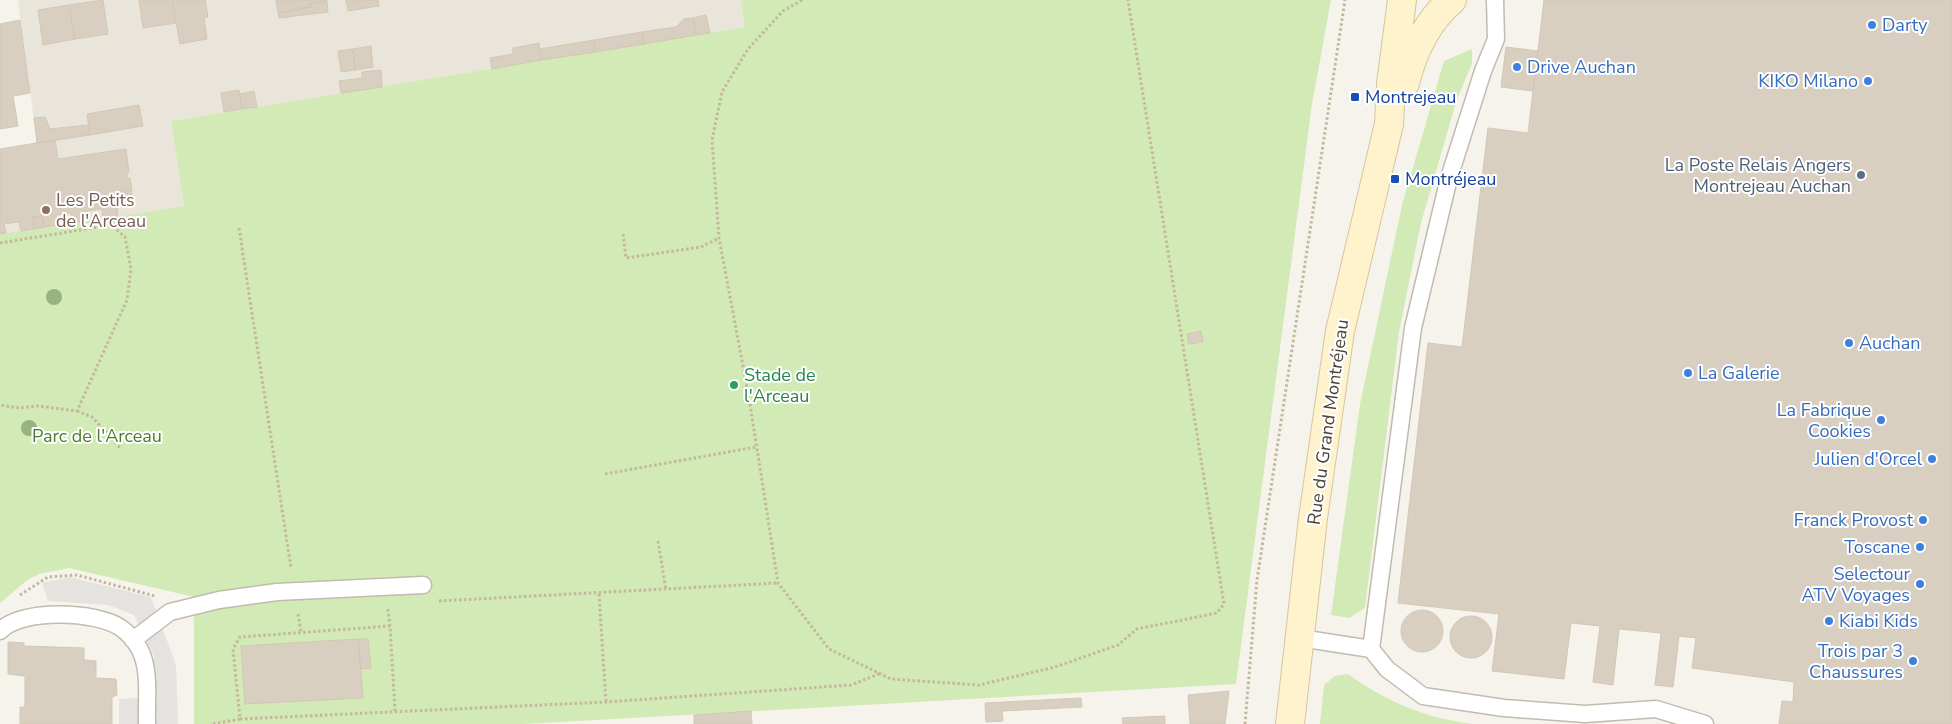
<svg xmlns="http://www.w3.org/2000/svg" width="1952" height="724" font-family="'Nunito Sans',sans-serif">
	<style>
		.residential { fill: #eae5da }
		.green { fill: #d2eab5 }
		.parking { fill: #e5e3e0 }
		.building { fill: #d8cfc1; stroke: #d3c7b4 }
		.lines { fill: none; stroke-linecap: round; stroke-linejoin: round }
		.lane-casing { stroke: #c2bbae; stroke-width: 19 }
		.secondary-casing { stroke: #d6c79b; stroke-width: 30 }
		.path { stroke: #c4b79f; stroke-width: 3; stroke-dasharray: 2.5 2.5; stroke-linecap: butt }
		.lane { stroke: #fff; stroke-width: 16 }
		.secondary { stroke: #fff3cd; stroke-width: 28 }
		.tree { fill: #97b381 }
		.shop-dot { fill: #3f7fe0; stroke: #fff; stroke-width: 2 }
		.transit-dot { fill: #1a4fb4; stroke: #fff; stroke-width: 2 }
		.service-dot { fill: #5c6f8a; stroke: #fff; stroke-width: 2 }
		.education-dot { fill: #8d6e63; stroke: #fff; stroke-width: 2 }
		.leisure-dot { fill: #2e9e5b; stroke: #fff; stroke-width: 2 }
		.labels { text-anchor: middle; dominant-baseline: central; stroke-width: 4; stroke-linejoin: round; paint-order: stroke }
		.shop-label { font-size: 18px; fill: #366cbe; stroke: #fff; text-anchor: end }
		.transit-label { font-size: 18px; fill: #164399; stroke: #fff; text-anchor: start }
		.service-label { font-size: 18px; fill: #4e5e75; stroke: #fff; text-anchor: end }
		.education-label { font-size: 18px; fill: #785e54; stroke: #fff; text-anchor: start }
		.leisure-label { font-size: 18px; fill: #27864d; stroke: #fff; text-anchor: start }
		.street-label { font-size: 18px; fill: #4b4439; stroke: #fff }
		.park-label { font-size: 18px; fill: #4a7f2a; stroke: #fff }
	</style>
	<rect width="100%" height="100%" fill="#f6f3ec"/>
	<path class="residential" d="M18 0H741L746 27 171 121 184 206 0 234V149L37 143Z"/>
	<path class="green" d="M741 0H1331L1312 104 1236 684 524 724H194V597L69 568 39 574 26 581 0 603V234L184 206 171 121 745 27Z
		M1472 49V64L1457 99 1421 223 1399 332 1365 608 1349 618 1331 615 1360 404 1402 205 1444 61Z
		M1348 674C1385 701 1427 719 1474 724H1320L1324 685 1335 676Z"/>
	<path class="parking" d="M70 577 151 597 176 665 178 724H119V699L153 697 154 656 134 615 108 605 48 601 42 583Z"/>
	<path class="building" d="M103 0 108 34 75 39 69 5Z
		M139 0H172L176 23 143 28Z
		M172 0H205L208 17 204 18 207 39 180 44Z
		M276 0H327V1L309 4 310 7 278 13Z
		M346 0H378L379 6 348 11Z
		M1544 0H1952V724H1779L1782 701 1793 702 1794 682 1692 668 1696 638 1679 636 1673 687 1655 685 1661 633 1619 629 1613 685 1593 682 1600 626 1571 623 1564 679 1492 671 1499 614 1398 603 1428 343 1462 347 1488 128 1528 133Z
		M327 1 328 12 279 18 278 13 310 7 309 4Z
		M69 5 75 39 43 45 38 10Z
		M706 15 710 33 696 35 693 18Z
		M693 18 696 35 644 44 642 32 676 27 684 19Z
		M20 20 30 93 13 96 18 126 0 129V24Z
		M642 32 644 44 595 52 594 40Z
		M594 40 595 52 541 60 540 49Z
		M539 43 541 60 492 69 490 58 513 54V48Z
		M371 46 373 67 355 70 353 49Z
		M1506 47 1538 51 1533 91 1501 87Z
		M353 49 355 70 341 72 338 51Z
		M381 70 382 87 341 93 339 81 362 78V72Z
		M239 90 242 109 224 112 221 93Z
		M254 91 257 107 242 109 239 94Z
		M139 105 143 126 90 135 87 114Z
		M45 117 50 129 89 125 90 135 37 143 34 118Z
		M55 140 58 159 126 149 129 172H127V178H130L132 191 118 193 120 206H117L118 216 103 218 102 209 86 211 88 220 73 223 71 213 56 215 58 225 44 227 42 216 33 217 35 229 21 231 19 222 4 224 6 233 0 234V149Z
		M131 191 133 203 120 205 118 193Z
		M42 216 44 227 35 229 33 217Z
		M1201 331 1203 342 1189 344 1187 334Z
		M1401 631a21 21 0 1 1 42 0a21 21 0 1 1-42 0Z
		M1450 637a21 21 0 1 1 42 0a21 21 0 1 1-42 0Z
		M358 639 363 698 245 704 241 646Z
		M358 639H368L371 668 361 669Z
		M8 642 24 643V646L84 648V660L96 661V678L116 679 117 695 112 697V724H20V707H25V676L8 674Z
		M1229 691 1225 724H1190L1188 695Z
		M1081 698 1082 707 1002 711 1003 721 986 722 985 703Z
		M751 711 752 724H694V715Z
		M1165 716V724H1123L1122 718Z"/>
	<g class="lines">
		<defs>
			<path id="lane" d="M1495 0 1496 39 1483 71 1449 178 1413 328 1371 649 1387 669 1423 696 1504 708 1585 714 1656 709 1705 724
				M0 631C21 608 97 611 121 628 128 633 135 641 139 648 151 669 146 701 147 724
				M1300 638 1371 649
				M133 640 170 612 219 600 277 592 423 585"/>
			<path id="secondary" d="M1405 83C1413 51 1426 22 1452 0
				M1290 724 1313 518 1340 331 1389 124 1391 84 1402 0"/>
		</defs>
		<use href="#lane" class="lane-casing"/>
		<use href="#secondary" class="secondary-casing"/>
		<path class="path" d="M802 0 783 11 748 49 722 92 712 140 719 238 749 398 778 583 829 649 891 679 979 685 1055 667 1118 645 1137 629 1217 613 1224 604 1128 0
			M239 228 291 568
			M623 234 626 258 701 247 719 238
			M0 243 111 225 125 237 131 269 127 300 77 411 38 406 19 408 0 405
			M77 411 92 417 121 449
			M605 474 756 447
			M658 541 666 590
			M599 594 606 702
			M20 595 48 577 77 575 155 596
			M439 601 778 583
			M388 609 390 626
			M298 614 301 632
			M240 719 606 702 851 685 881 673
			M213 724 240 719 233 649 240 637 390 626 395 711
			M1245 724 1257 580 1345 0"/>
		<use href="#lane" class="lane"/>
		<use href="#secondary" class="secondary"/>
	</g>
	<g class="tree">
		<circle cx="54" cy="297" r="8"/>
		<circle cx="29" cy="428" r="8"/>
	</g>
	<g class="shop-dot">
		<circle cx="1872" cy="25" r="5"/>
		<circle cx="1517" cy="67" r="5"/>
		<circle cx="1868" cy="81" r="5"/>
		<circle cx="1849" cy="343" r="5"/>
		<circle cx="1688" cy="373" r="5"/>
		<circle cx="1881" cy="420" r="5"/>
		<circle cx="1932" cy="459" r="5"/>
		<circle cx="1923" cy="520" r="5"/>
		<circle cx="1920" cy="547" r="5"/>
		<circle cx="1920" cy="584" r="5"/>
		<circle cx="1829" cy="621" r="5"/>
		<circle cx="1913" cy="661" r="5"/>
	</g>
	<g class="transit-dot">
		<rect x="1350" y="92" width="10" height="10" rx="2.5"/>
		<rect x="1390" y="174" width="10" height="10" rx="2.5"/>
	</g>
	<circle class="service-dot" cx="1861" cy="175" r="5"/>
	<circle class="education-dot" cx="46" cy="210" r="5"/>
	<circle class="leisure-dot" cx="734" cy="385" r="5"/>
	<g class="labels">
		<g class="shop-label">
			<text x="1882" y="25" text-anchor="start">Darty</text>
			<text x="1527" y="67" text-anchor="start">Drive Auchan</text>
			<text x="1858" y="81">KIKO Milano</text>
			<text x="1859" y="343" text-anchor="start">Auchan</text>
			<text x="1698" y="373" text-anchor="start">La Galerie</text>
			<text x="1871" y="410">La Fabrique<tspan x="1871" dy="21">Cookies</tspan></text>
			<text x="1922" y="459">Julien d'Orcel</text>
			<text x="1913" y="520">Franck Provost</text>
			<text x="1910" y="547">Toscane</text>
			<text x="1910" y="574">Selectour<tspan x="1910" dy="21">ATV Voyages</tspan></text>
			<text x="1839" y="621" text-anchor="start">Kiabi Kids</text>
			<text x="1903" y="651">Trois par 3<tspan x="1903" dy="21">Chaussures</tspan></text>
		</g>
		<g class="transit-label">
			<text x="1365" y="97">Montrejeau</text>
			<text x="1405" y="179">Montréjeau</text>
		</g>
		<g class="service-label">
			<text x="1851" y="165">La Poste Relais Angers<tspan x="1851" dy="21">Montrejeau Auchan</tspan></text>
		</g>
		<g class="education-label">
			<text x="56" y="200">Les Petits<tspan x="56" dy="21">de l'Arceau</tspan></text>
		</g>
		<g class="leisure-label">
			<text x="744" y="375">Stade de<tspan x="744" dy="21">l'Arceau</tspan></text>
		</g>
		<g class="street-label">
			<text transform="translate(1328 422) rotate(-82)">Rue du Grand Montréjeau</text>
		</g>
		<g class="park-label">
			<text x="97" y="436">Parc de l'Arceau</text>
		</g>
	</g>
</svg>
